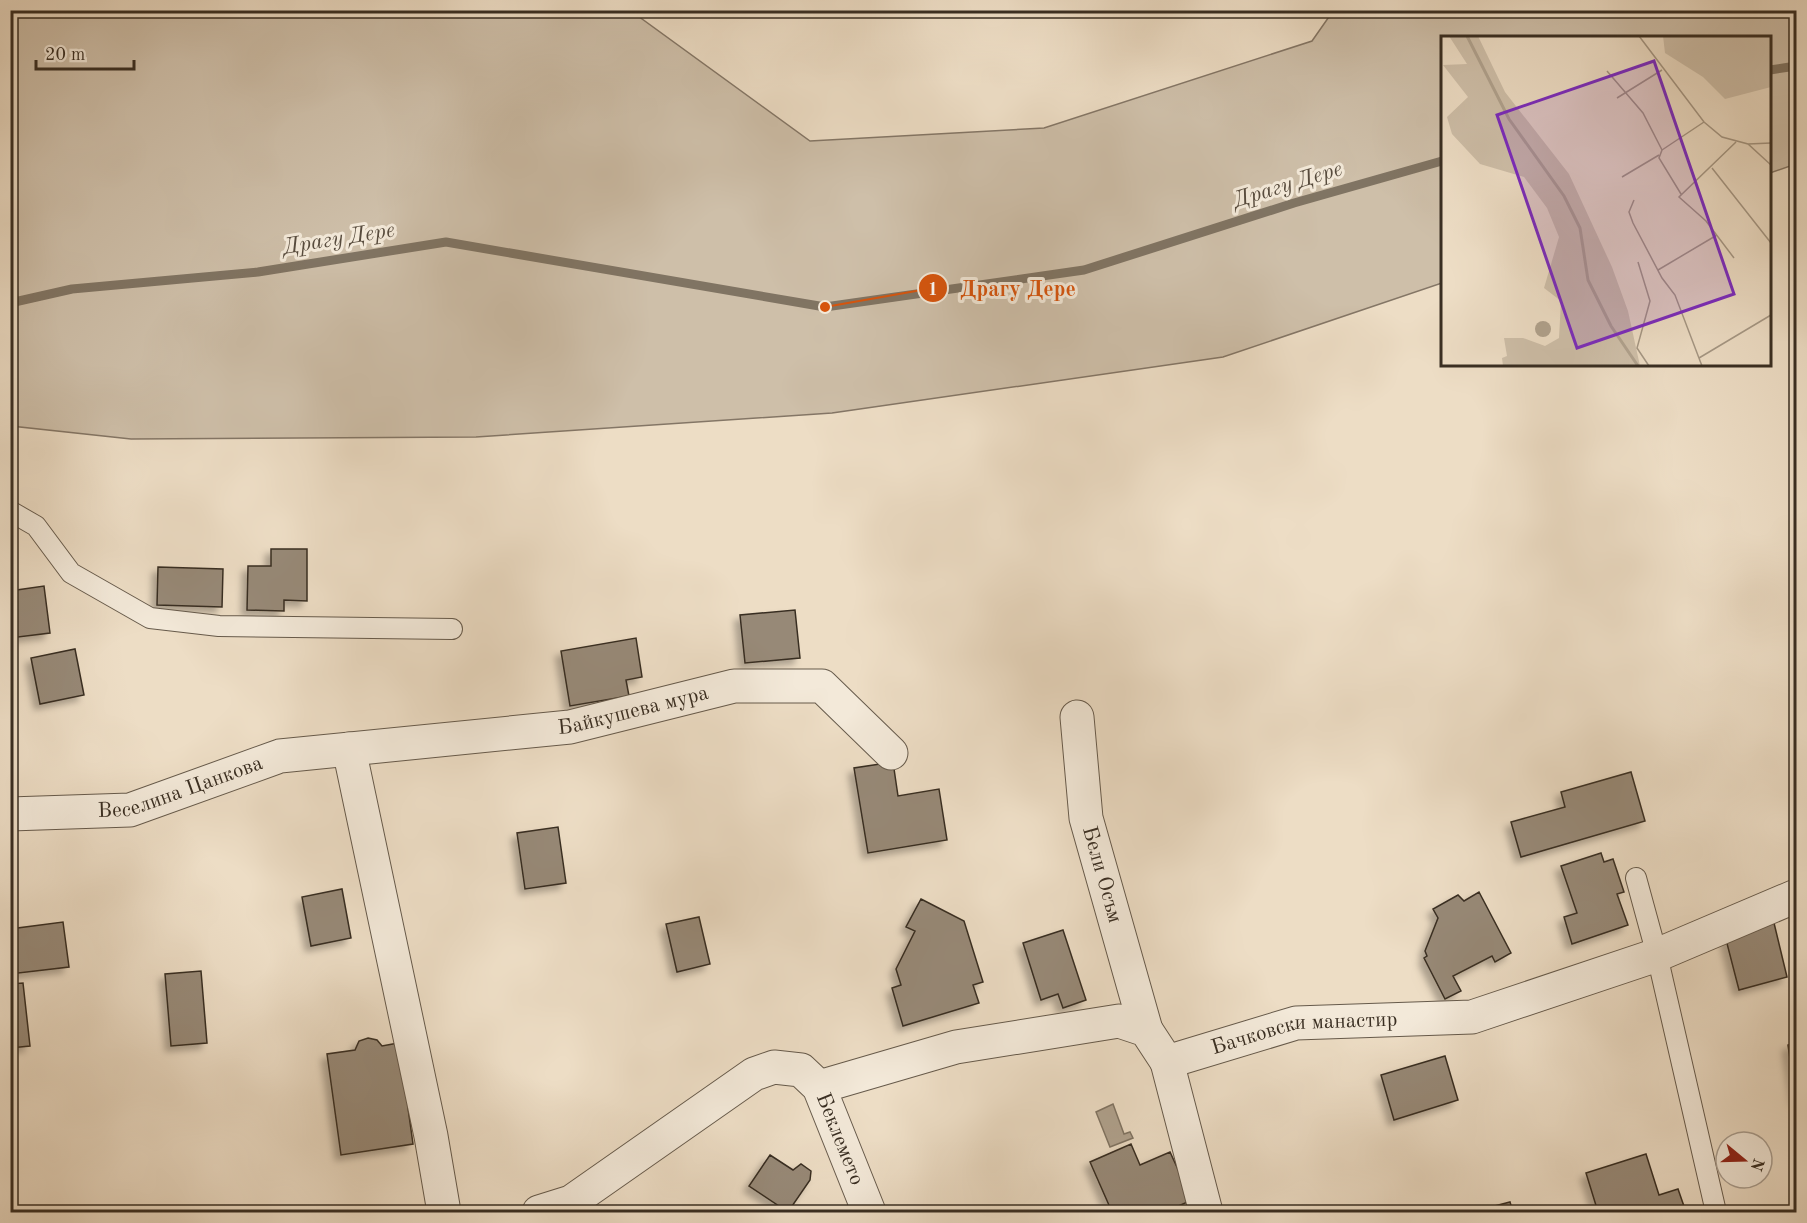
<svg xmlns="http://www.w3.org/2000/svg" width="1807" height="1223" font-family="'Old Standard TT',serif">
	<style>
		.green { fill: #cebfa9; stroke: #847666; stroke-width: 1.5 }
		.water { fill: #b0a28e; stroke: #807463; stroke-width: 1.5 }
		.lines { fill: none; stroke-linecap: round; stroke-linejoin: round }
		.stream { stroke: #807463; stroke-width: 9 }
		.building { fill: #978977; stroke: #392e22; stroke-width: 1.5; filter: url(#shadow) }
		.service-casing { stroke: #665a4b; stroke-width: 22 }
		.minor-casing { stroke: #665a4b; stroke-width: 35 }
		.service { stroke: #f3e9d9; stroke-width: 20 }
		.minor { stroke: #f3e9d9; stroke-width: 33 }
		.labels { text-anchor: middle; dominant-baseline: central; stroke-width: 6; stroke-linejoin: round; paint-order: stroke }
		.street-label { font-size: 21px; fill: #392e22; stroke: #f3e9d9 }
		.water-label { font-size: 22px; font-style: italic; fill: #574b3d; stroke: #f3e9d9 }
		.inset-river { fill: none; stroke: #b0a28e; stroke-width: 3 }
		.inset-road { fill: none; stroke: #a59784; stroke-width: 1.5 }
		.view { fill: #7b2cbf; fill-opacity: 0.15; stroke: #7b2cbf; stroke-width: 3 }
		.inset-edge { fill: none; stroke: #392e22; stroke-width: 3 }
		.leader { fill: none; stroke: #d6550e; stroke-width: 2 }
		.callout-dot { fill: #d6550e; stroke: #f3e9d9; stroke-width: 2 }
		.mark-label { font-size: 18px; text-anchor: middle; font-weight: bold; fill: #fff }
		.callout-label { font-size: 22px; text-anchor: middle; font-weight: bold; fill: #d6550e; stroke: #f3e9d9; stroke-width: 6; stroke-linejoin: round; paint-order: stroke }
	</style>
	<defs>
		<filter id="shadow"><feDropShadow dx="-5.5" dy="5.5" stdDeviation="3" flood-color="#0004"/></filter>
	</defs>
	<rect width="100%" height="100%" fill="#edddc5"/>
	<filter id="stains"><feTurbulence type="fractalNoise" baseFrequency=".00333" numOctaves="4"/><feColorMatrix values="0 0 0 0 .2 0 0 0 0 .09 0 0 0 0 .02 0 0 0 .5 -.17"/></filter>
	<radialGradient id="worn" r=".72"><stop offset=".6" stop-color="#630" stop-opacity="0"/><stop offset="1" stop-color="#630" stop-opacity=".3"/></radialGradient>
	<path class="green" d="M11 10 631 11 810 141 1044 128 1312 41 1333 11H1796V164L1770 173V38H1442V283L1223 357 832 413 476 437 131 439 11 426Z"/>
	<path class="water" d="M1113 1104 1124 1134 1130 1132 1133 1138 1110 1147 1096 1112Z"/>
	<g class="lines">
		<path class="stream" d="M1770 70 1796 66
			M10 303 72 289 258 272 446 242 825 307 1084 270 1294 203 1442 161"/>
	</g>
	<path class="building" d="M271 549H307V601L284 600V611L247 610 248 566H271Z
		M158 567 223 569 222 607 157 605Z
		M44 586 50 633 10 638V591Z
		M795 610 800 658 745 663 740 615Z
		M636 638 642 677 626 680 629 696 570 706 561 651Z
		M75 649 84 695 40 704 31 658Z
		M893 762 898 796 939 789 947 840 868 853 854 768Z
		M1631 772 1645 821 1521 857 1511 822 1565 807 1561 792Z
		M558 827 566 883 525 889 517 833Z
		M1601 853 1604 862 1613 859 1624 892 1617 894 1628 925 1572 944 1564 917 1577 913 1561 866Z
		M342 889 351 938 311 946 302 897Z
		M1479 892 1511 953 1495 962 1492 956 1453 976 1461 991 1445 999 1424 958 1427 956 1425 951 1438 918 1433 909 1458 895 1464 901Z
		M921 899 964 921 983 982 973 985 979 1003 903 1026 892 988 901 985 896 969 915 931 906 927Z
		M699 917 710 964 677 972 666 924Z
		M63 922 69 967 10 974V929Z
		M1774 923 1787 977 1739 990 1723 928Z
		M1063 930 1086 1000 1063 1008 1058 994 1041 1000 1023 943Z
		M201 971 207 1043 171 1046 165 974Z
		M23 983 30 1046 10 1048V984Z
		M368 1038 377 1040 382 1046 404 1042 412 1094 408 1108 413 1144 341 1155 327 1054 355 1050 359 1041Z
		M1796 1043V1102L1788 1045Z
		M1445 1056 1458 1100 1394 1120 1381 1075Z
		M1131 1144 1140 1165 1170 1152 1192 1200 1169 1210 1170 1212H1112L1090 1162Z
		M1646 1154 1659 1195 1678 1189 1686 1212H1598L1586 1173Z
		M770 1155 793 1170 801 1164 811 1171 810 1180 788 1212 749 1186Z
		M1510 1202 1513 1212H1472Z
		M705 1206 708 1212H669L672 1208Z"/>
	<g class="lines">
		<defs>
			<path id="service" d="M10 511 36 526 71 573 150 618 219 626 452 629
				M1636 878 1657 955 1716 1212"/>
			<g id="minor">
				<path id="s1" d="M1077 717 1086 818 1146 1030"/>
				<path d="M349 749 431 1136 444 1212"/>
				<path id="s2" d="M10 814 130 810 280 756 570 727 734 686H822L891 753"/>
				<path d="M1167 1062 1206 1212"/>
				<path id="s3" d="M819 1087 956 1047 1119 1021 1146 1030 1167 1062 1296 1023 1472 1017 1657 955 1796 896"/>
				<path id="s4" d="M539 1212 571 1202 754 1074 774 1067 801 1070 819 1087 869 1212"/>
			</g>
		</defs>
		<use href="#service" class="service-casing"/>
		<use href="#minor" class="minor-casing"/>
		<use href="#service" class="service"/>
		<use href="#minor" class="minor"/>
	</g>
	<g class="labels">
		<g class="street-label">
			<text stroke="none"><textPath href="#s2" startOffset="636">Байкушева мура</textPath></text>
			<text stroke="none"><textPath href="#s2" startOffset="174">Веселина Цанкова</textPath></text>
			<text stroke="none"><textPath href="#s1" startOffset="160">Бели Осъм</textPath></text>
			<text stroke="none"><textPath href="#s3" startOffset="516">Бачковски манастир</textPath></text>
			<text stroke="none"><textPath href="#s4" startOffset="386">Беклемето</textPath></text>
		</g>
		<g class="water-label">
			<text transform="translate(1288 185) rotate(-17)">Драгу Дере</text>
			<text transform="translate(339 239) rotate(-9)">Драгу Дере</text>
		</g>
	</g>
	<g transform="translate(1441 36)">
		<rect width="330" height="330" fill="#edddc5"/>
		<path d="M8 0H37L64 56 128 138 171 231 187 275 199 330H62L61 322 66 320 63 302H82L104 310 118 302 120 265 103 252 118 201 106 172 83 141 39 128 11 98 6 81 27 61 2 29 26 28ZM222 0H330V51L284 63 262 41 224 17Z" fill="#cebfa9"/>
		<path d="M94 293a8 8 0 1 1 16 0a8 8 0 1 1-16 0Z" fill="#b0a28e"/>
		<path class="inset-river" d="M26 0 68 83 123 160 139 192 147 244 170 290 197 330"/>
		<path class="inset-road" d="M198 0 263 86 281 101 307 108 330 129M166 35 202 77 221 114 218 122 240 158M176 62 221 34M307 108 330 107M221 114 263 86M271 132 330 207M181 141 218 119M193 164 188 176 192 187 221 242 234 259 261 330M293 222 265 185 238 161 295 106M197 226 209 265 196 312 208 330M217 234 276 199M258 322 330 279"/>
		<path class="view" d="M213 25 293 258 136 312 56 79Z"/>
		<rect width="330" height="330" class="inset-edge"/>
	</g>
	<path class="leader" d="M825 307L933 288"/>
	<g class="callout-dot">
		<circle cx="825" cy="307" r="6"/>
		<circle cx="933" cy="288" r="15"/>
	</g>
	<g class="mark-label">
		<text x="933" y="295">1</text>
	</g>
	<g class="callout-label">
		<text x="1018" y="296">Драгу Дере</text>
	</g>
	<rect width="1807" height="1223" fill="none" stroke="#edddc5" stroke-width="36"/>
	<rect x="12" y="12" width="1783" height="1199" fill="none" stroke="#392e22" stroke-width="3"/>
	<rect x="18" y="18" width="1771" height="1187" fill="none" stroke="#392e22" stroke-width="1.5"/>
	<g transform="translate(1744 1160) rotate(109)"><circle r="28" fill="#f3e9d9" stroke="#a99e90" stroke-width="1.5"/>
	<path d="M0-4.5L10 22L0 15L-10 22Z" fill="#8f2418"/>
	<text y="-9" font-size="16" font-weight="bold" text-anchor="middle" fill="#392e22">N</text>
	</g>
	<path d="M36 60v9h98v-9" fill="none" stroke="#392e22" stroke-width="3"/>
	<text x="45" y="60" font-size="18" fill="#392e22" stroke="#f3e9d9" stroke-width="4.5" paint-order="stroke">20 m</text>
	<rect width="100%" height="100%" filter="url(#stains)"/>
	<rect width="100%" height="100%" fill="url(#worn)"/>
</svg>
